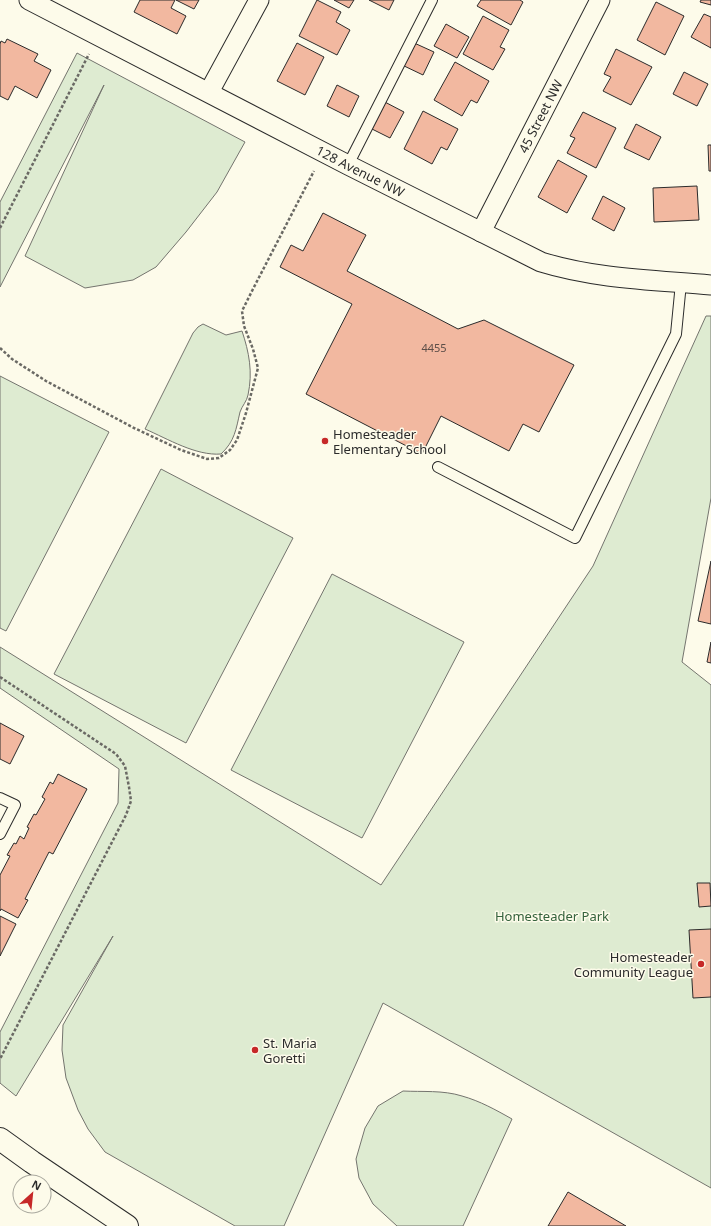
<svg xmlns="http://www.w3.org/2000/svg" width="711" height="1226" font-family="'Noto Sans',sans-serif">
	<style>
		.green { fill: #deebd1; stroke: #74746e }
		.building { fill: #f2b8a0; stroke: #2b2b2b }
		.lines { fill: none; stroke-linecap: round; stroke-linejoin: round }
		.service-casing { stroke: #2b2b2b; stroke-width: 12 }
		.minor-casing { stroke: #2b2b2b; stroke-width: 21 }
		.tertiary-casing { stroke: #2b2b2b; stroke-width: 24 }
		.path { stroke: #6a6964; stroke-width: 2.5; stroke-dasharray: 3 2; stroke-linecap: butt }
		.service { stroke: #fdfbea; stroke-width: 10 }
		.minor { stroke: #fdfbea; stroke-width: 19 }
		.tertiary { stroke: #fdfbea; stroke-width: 22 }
		.poi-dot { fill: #c62828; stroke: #fdfbea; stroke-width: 1.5 }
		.labels { text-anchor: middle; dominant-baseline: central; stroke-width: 3; stroke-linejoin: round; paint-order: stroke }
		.number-label { font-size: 11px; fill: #5d4e48 }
		.street-label { font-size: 13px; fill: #2b2b2b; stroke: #fdfbea }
		.poi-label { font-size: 13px; fill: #2b2b2b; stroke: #fdfbea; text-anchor: start }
		.park-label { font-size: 13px; fill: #34623c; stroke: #fdfbea }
	</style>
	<rect width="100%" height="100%" fill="#fdfbea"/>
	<path class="green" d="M77 53 245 142 217 192 186 232 156 267 133 280 85 288 25 256 104 85 0 287V202Z
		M706 316H711V498L682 662 711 685V1188L383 1003 284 1226H235L105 1152 88 1129 78 1110 66 1078 62 1050 63 1025 113 936 16 1096 0 1083V1032L118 803 119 769 0 688V647L381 885 593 566Z
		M203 324 226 335 242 331C249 352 253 372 248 395 247 401 242 406 240 412 236 429 235 441 221 454 196 456 168 439 145 429L193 333 198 327Z
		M0 376 109 432 6 631 0 628Z
		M161 469 293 538 186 743 54 674Z
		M332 574 464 642 362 838 231 770Z
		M403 1091C422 1092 443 1090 462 1096 480 1101 496 1110 512 1119L463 1226H397L373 1204 359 1178 356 1159 365 1128 378 1106Z"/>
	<path class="building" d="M140 0H175L171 8 186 16 177 34 134 12Z
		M176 0H199L194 9Z
		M317 0 341 12 336 22 350 30 337 55 299 36Z
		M334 0H354L349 8Z
		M369 0H394L389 10Z
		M481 0H520L523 2 511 25 477 6Z
		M701 0H711V5L700 2Z
		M656 2 684 16 665 55 637 40Z
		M704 14 711 17V48L691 37Z
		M483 16 509 30 500 47 505 49 493 70 463 54Z
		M446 24 469 37 457 58 434 46Z
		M7 39 38 54 34 61 51 70 37 98 15 86 8 100 0 96V44L1 41 5 43Z
		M412 42 434 52 423 75 400 64Z
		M297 43 324 57 305 95 277 81Z
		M616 49 652 67 631 105 603 91 611 77 604 74Z
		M455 62 489 81 477 103 471 100 462 116 434 100Z
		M684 72 708 84 697 106 673 94Z
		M337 85 359 96 349 117 327 106Z
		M381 100 404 112 390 138 368 127Z
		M423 111 458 129 447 150 441 147 432 164 404 149Z
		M583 112 616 128 596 168 567 153 575 138 570 136Z
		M636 124 661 137 649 160 624 148Z
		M708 145H711V171H709Z
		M558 160 587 176 567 213 538 197Z
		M697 186 699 220 654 222 653 188Z
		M603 196 625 208 614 231 592 219Z
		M323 213 366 235 347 271 458 329 484 320 574 365 539 432 523 424 509 451 441 416 422 454 306 394 352 304 280 267 291 245 303 251Z
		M711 561V624L698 621Z
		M711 642V663L707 662Z
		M0 723 24 736 10 764 0 759Z
		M58 774 87 789 53 854 49 852 25 899 28 900 18 918 1 909 0 911V875L10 856 7 855 14 843 16 844 20 836 24 839 29 828 27 827 34 814 36 815 45 799 42 797 50 782 53 784Z
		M697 883H710L711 906 699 907Z
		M0 916 16 924 0 956Z
		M711 929V997L693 998 689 930Z
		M568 1192 626 1226H548Z"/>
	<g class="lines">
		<defs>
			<path id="service" d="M348 165 432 0
				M438 467 575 538 676 334 681 283
				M0 798 15 805 0 834"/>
			<g id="minor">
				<path id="s1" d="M29 0 348 165 541 262C596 279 654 280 711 285"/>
				<path d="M209 92 259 0"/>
				<path id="s2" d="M481 232 600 0"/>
			</g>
			<path id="tertiary" d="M0 1139 32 1162 127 1226"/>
		</defs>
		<use href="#service" class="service-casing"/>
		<use href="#minor" class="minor-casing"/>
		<use href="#tertiary" class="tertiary-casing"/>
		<path class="path" d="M0 228 89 54
			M0 348 12 359 46 381 134 428 181 450 207 459 219 458 230 450 237 440 246 413 258 368 253 349 244 326 242 311 253 289 314 171
			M0 677 116 754 125 766 129 787 131 801 126 815 0 1059"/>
		<use href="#service" class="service"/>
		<use href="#minor" class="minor"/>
		<use href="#tertiary" class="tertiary"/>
	</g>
	<g class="poi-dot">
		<circle cx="325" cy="441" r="4"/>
		<circle cx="701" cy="964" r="4"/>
		<circle cx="255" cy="1050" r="4"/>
	</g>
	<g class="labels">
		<g class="number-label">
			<text x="434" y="347">4455</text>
		</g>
		<g class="street-label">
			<text stroke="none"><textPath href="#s2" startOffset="130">45 Street NW</textPath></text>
			<text stroke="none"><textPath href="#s1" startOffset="373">128 Avenue NW</textPath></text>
		</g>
		<g class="poi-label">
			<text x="333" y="434">Homesteader<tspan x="333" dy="15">Elementary School</tspan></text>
			<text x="693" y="957" text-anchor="end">Homesteader<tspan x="693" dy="15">Community League</tspan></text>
			<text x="263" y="1043">St. Maria<tspan x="263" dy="15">Goretti</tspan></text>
		</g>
		<g class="park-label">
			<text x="552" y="916">Homesteader Park</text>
		</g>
	</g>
	<g transform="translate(32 1194) rotate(27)"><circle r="19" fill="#fdfbea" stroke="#a9a89e"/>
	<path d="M0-3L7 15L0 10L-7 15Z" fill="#c62828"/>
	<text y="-6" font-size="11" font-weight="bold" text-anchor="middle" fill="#2b2b2b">N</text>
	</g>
</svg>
